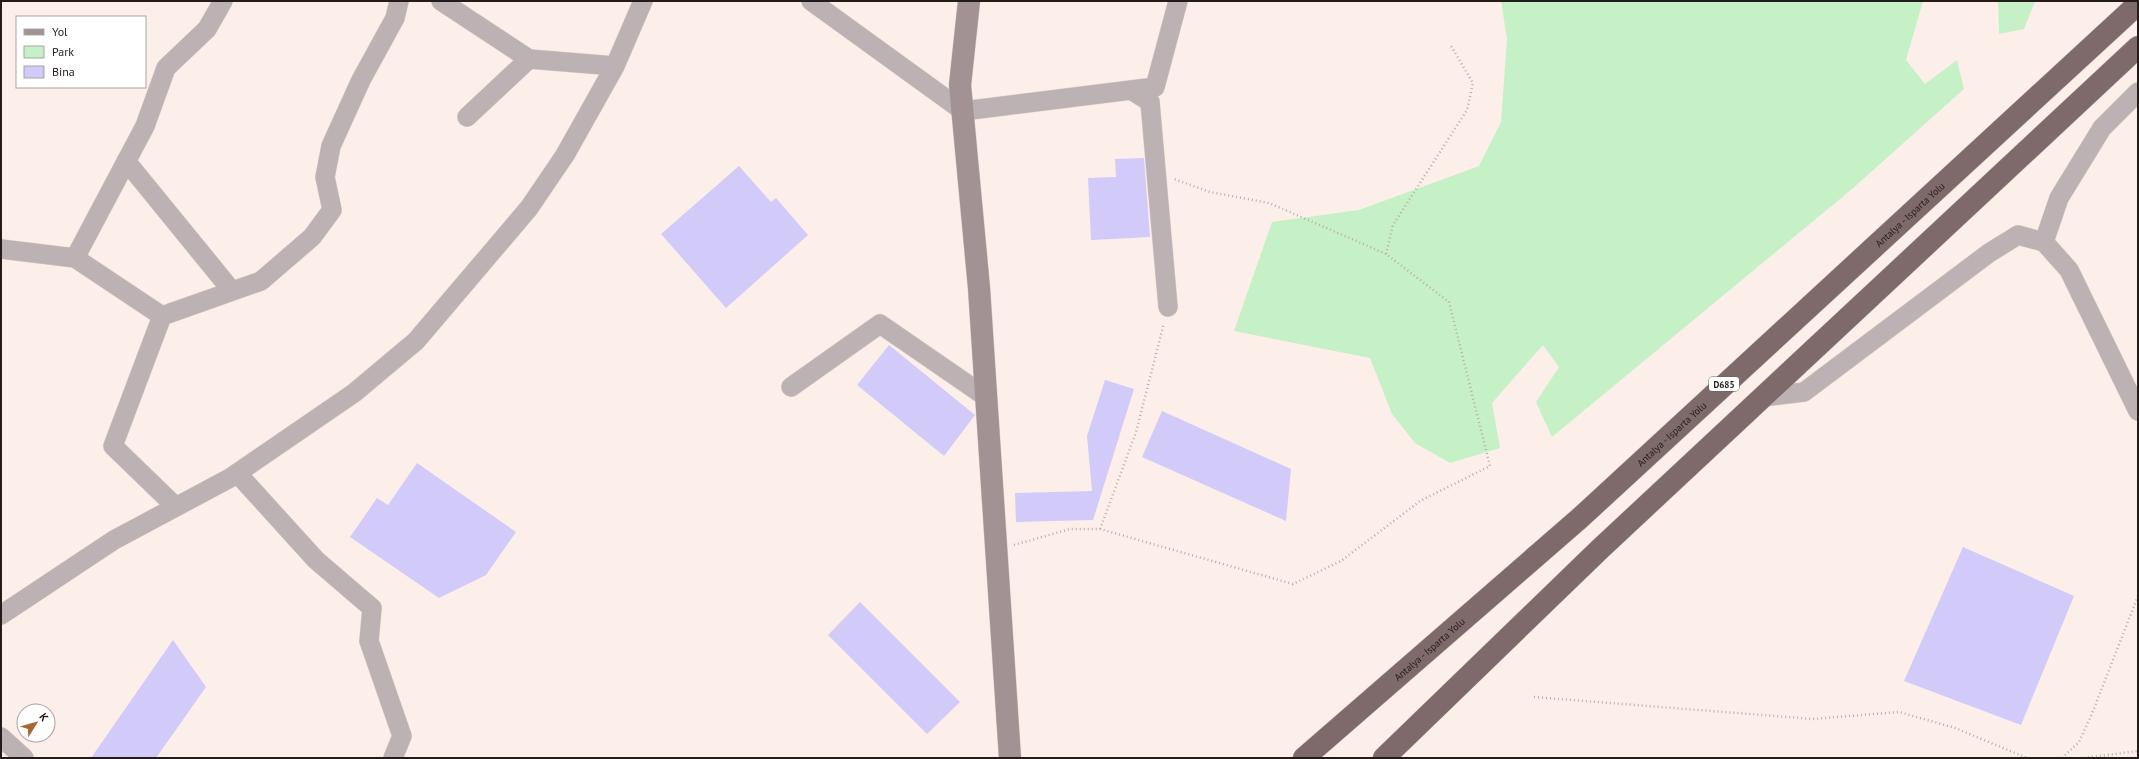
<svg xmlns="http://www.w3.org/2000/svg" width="2139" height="759" font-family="'PT Sans',sans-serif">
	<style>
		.green { fill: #c6f0c6 }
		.building { fill: #d2caf8 }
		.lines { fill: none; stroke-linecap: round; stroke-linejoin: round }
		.street-casing { stroke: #d9cdc9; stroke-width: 20 }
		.secondary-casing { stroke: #d9cdc9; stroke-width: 23 }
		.highway-casing { stroke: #d9cdc9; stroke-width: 23 }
		.path { stroke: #b9aea9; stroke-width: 2.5; stroke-dasharray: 1 3; stroke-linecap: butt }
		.street { stroke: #bcb2b3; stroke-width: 19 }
		.secondary { stroke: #a29294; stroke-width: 22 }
		.highway { stroke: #7e696b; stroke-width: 22 }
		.labels { text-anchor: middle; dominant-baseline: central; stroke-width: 3.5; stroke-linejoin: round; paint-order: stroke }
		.shield { fill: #fff; stroke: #66605e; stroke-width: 1 }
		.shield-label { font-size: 9px; font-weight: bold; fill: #241c19 }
		.street-label { font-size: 10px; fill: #241c19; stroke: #fff }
	</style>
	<rect width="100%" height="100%" fill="#fcefea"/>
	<path class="green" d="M1501 1H1923L1906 60 1925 84 1957 60 1964 89 1852 189 1552 437 1536 402 1559 367 1543 345 1492 403 1500 448 1450 463 1415 443 1392 414 1370 358 1234 331 1272 222 1359 210 1479 166 1501 122 1507 39Z
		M1998 1H2035L2024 29 1999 34Z"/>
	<path class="building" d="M1144 158 1150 237 1091 240 1088 178 1116 177 1115 159Z
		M739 166 771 202 776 198 808 235 726 308 661 234Z
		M889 345 975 415 944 456 857 385Z
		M1105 380 1134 389 1093 520 1016 522 1015 493 1092 491 1087 436Z
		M1162 411 1291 469 1286 521 1142 457Z
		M417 463 516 532 486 575 439 598 350 537 377 498 388 505Z
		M1963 547 2074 596 2021 725 1904 681Z
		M860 602 960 702 927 734 828 635Z
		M173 640 206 687 156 758H91Z"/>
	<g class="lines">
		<defs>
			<path id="street" d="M441 1 529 59 615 66
				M811 1 963 111 1155 87 1178 1
				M1131 90 1150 102 1168 307
				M467 117 529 59
				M126 161 232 291
				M2044 242 2059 198 2102 128 2138 92
				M1 249 75 258
				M162 316 261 281 312 237 332 210 325 177 331 146 361 80 395 18 399 1
				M791 387 880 324 986 397
				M1763 397 1804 392 1989 253 2018 235 2044 242 2069 270 2138 411
				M237 473 316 560 372 608 369 641 402 736 393 758
				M176 507 113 446 162 316 75 258 145 126 166 68 207 29 223 1
				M1 615 114 540 230 478 354 393 416 341 529 208 565 155 615 66 643 1
				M1 737 24 758"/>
			<path id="secondary" d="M969 1 960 85 979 288 1010 758"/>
			<g id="highway">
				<path id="s1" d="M1304 758 1580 518 2138 4"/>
				<path d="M1384 758 1600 549 2138 47"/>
			</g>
		</defs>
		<use href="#street" class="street-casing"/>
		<use href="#secondary" class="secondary-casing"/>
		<use href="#highway" class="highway-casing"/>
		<path class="path" d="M1386 254 1393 225 1467 110 1473 83 1451 46
			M1100 529 1136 432 1164 323
			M1014 545 1070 529H1100L1293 584 1341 561 1420 501 1490 466 1449 302 1386 254 1269 203 1210 192 1174 179
			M1534 697 1813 719 1899 712 1955 728 2027 758
			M2062 758 2079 742 2091 716 2138 596
			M2084 758 2138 751"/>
		<use href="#street" class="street"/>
		<use href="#secondary" class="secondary"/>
		<use href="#highway" class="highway"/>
	</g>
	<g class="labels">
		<rect class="shield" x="1709" y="377" width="30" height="14" rx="3"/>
		<g class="shield-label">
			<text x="1724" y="384">D685</text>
		</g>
		<g class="street-label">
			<text stroke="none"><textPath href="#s1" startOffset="814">Antalya - Isparta Yolu</textPath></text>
			<text stroke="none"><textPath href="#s1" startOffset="490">Antalya - Isparta Yolu</textPath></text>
			<text stroke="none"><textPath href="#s1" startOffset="166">Antalya - Isparta Yolu</textPath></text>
		</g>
	</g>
	<rect width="2139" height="759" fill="none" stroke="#241c19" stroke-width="4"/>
	<rect x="16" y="16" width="130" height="72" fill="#ffffff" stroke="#a7a4a3"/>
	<rect x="24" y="29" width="20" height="6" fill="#a29294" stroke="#a7a4a3"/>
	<text x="52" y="36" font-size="12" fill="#241c19">Yol</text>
	<rect x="24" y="46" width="20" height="12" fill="#c6f0c6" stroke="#a7a4a3"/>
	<text x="52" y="56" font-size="12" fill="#241c19">Park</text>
	<rect x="24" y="66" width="20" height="12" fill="#d2caf8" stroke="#a7a4a3"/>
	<text x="52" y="76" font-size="12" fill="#241c19">Bina</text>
	<g transform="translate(36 723) rotate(53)"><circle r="19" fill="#ffffff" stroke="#a7a4a3"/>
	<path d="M0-3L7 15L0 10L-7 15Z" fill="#a86731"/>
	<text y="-6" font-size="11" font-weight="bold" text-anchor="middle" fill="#241c19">K</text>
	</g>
</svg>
